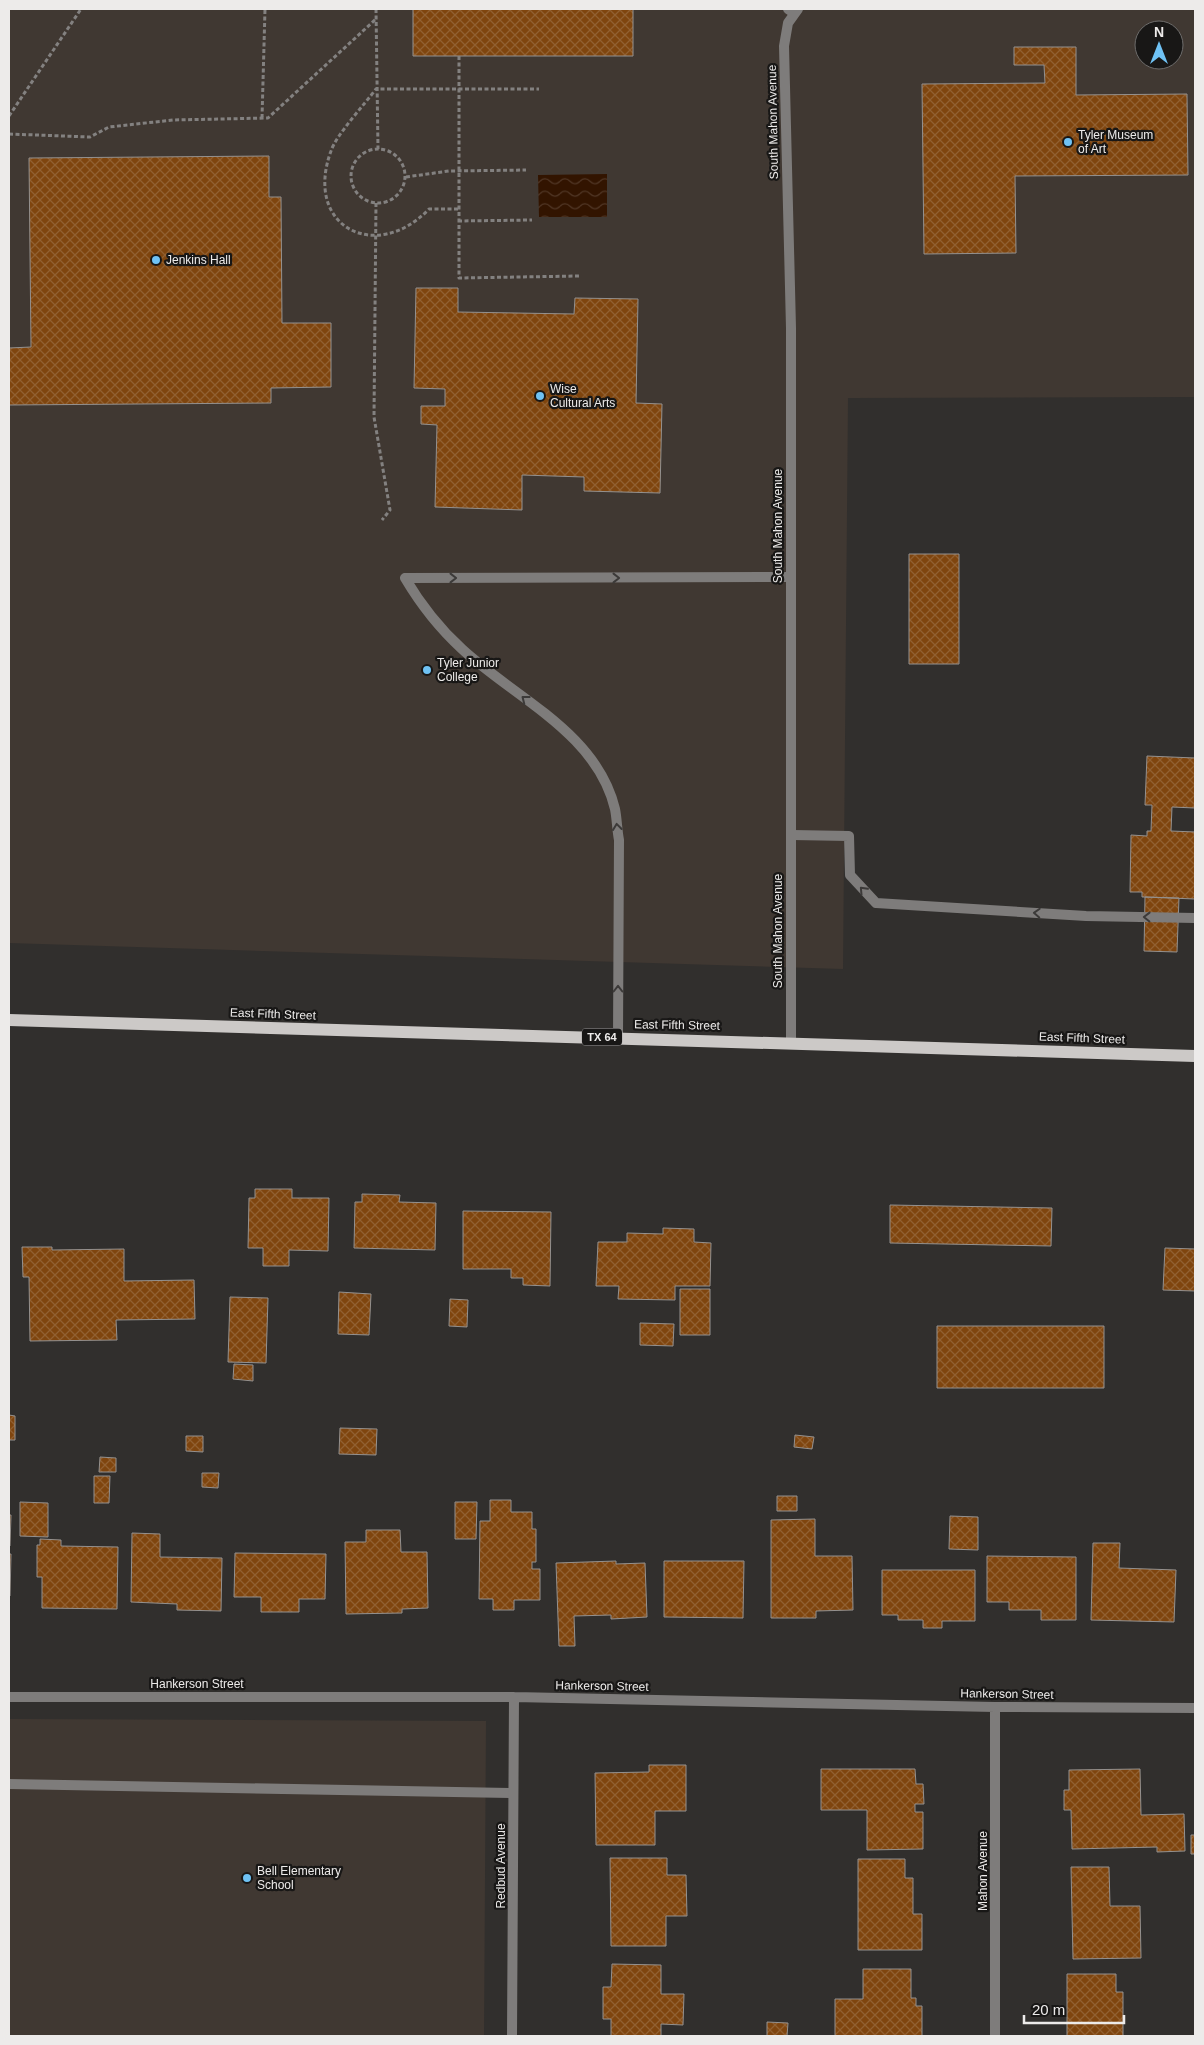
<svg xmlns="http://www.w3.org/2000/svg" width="1204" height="2045" font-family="Helvetica,sans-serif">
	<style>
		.built { fill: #403832; fill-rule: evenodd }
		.water { fill: url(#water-waves) }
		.building { fill: url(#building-cross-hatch); stroke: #94918f }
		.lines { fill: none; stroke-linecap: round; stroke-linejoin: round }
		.path { stroke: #838180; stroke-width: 3; stroke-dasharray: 4 2.5; stroke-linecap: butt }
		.lane { stroke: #7e7c7b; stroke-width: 10 }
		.street { stroke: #7e7c7b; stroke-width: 10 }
		.primary { stroke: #ccc9c7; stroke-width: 12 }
		.oneway { stroke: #3c3a39 }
		.poi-dot { fill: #6fc2f4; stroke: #181716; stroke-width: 2 }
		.labels { text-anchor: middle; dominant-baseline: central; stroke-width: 4.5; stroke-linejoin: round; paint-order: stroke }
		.shield { fill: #181716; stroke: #adabaa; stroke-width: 1 }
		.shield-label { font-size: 11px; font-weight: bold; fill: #edebea }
		.street-label { font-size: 12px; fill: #edebea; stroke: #181716 }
		.poi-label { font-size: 12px; fill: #edebea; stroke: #181716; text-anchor: start }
	</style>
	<defs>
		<pattern id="water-waves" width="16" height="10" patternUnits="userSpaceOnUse" patternTransform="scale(1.25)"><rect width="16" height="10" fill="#321400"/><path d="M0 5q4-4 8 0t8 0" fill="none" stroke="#503625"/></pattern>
		<pattern id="building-cross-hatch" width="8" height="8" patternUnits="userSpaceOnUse" patternTransform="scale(1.25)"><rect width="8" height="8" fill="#7f450e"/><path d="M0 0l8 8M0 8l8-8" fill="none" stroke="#916031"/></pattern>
	</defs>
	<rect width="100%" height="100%" fill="#312f2d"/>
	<path class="built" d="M9 9H1195V397L848 398 843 969 9 943ZM1144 30H1174V60H1144Z
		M9 1719 486 1721 484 2036H9Z"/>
	<path class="water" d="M607 174V217H539L538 175Z"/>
	<path class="building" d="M413 9H633V56H413Z
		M1014 47H1076V95L1187 94 1188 175 1015 176 1016 253 924 254 922 84 1045 83 1044 65H1014Z
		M269 156V197H281L282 323H331V387L271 388V403L9 405V348L31 347 29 158Z
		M416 288H458V312L574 314 575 298 638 299 636 403 662 404 660 493 584 491V477L522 475V510L435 507 437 425 421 424V406H445V389L414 388Z
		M909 554H959V664H909Z
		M1147 756 1195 758V808L1172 807 1171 831 1195 832V899L1145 897H1142V892H1130L1131 835 1147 836V831H1151L1152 805H1145Z
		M1145 897 1179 898 1177 952 1144 951Z
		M255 1189H292V1198H329L328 1251 289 1250V1266H263V1248H248L249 1198H255Z
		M362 1194 400 1195 399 1202 436 1203 435 1250 354 1248 355 1202H362Z
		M890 1205 1052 1208 1051 1246 890 1243Z
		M463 1211 551 1212 550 1286 523 1285V1278H511V1269H463Z
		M663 1228 694 1229V1242L711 1243 710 1286H675V1300L618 1299 619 1286H596L598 1242H627V1233L663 1234Z
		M22 1247H52V1250L124 1249V1281L194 1280 195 1319 116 1320 117 1340 30 1341 29 1277H23Z
		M1165 1248 1195 1249V1291L1163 1290Z
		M680 1289H710V1335H680Z
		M339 1292 371 1294 369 1335 338 1334Z
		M230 1297 268 1298 266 1363 228 1362Z
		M450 1299 468 1300 467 1327 449 1326Z
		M640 1323 674 1324 673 1346 640 1345Z
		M937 1326H1104V1388H937Z
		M234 1364 253 1365V1381L233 1379Z
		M9 1415 15 1416V1440H9Z
		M340 1428 377 1429 376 1455 339 1454Z
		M795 1435 814 1437 812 1449 794 1447Z
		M186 1436H203V1452L186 1451Z
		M100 1457 116 1458V1472H99Z
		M202 1473H219L218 1488 202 1487Z
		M94 1476H110L109 1503H94Z
		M777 1496H797V1511H777Z
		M490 1500H511V1512H532V1529H536V1562H532V1569H540V1600H514V1610H493V1599H479L480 1521H490Z
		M20 1502 48 1503V1537L20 1536Z
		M455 1502H477L476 1539H455Z
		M9 1515H11L10 1546H9Z
		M950 1516 978 1517V1550L949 1549Z
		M815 1519V1556H852L853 1610 816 1611V1618H771V1520Z
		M366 1530H400L401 1552H427L428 1608 402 1609V1613L346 1614 345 1542H366Z
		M132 1533 160 1534V1557L222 1558 221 1611 177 1610V1604L131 1602Z
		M40 1539 61 1540V1546L118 1547 117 1609 42 1608V1577H37V1545H40Z
		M1093 1543H1120L1119 1568 1176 1570 1174 1622 1091 1620Z
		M235 1553 326 1554 325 1599H299V1612H261V1597H234Z
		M9 1554H11L10 1596H9Z
		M987 1556 1076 1557V1620H1041V1610H1009V1602H987Z
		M616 1561V1564L645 1563 647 1617 611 1619V1615L574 1616 575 1646H559L556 1563Z
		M664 1561H744L743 1618 664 1617Z
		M882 1570H975V1621H942V1628H923V1620H898V1615H882Z
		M649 1765H686V1811H655V1845H596L595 1773 649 1772Z
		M821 1769H915L916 1784H923L924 1804H915V1812H923V1849L867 1850V1810H821Z
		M1140 1769 1141 1815 1184 1814 1185 1851 1157 1852V1847L1072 1849 1071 1810H1064V1790H1069V1770Z
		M1191 1835H1195V1854H1191Z
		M610 1858H667V1875H686L687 1916H666V1946H611Z
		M858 1859H905V1878H913V1914H922V1950H858Z
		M1071 1867H1109L1110 1906H1140L1141 1958 1073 1959Z
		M612 1964 661 1965V1994H684L683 2025 661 2024V2036H611V2019H603V1987H611Z
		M863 1969H911V1998H916V2006H922V2036H835V1999H863Z
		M1067 1974H1116V1992H1123V2036H1067Z
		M767 2022 788 2023 787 2036H767Z"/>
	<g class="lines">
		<path class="path" d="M376 9 378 149
			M459 56V278L579 276
			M9 116 81 9
			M262 118 265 9
			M9 134 90 137 109 127 173 120 268 118 376 19
			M351 176a27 27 0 1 1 54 0a27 27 0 1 1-54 0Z
			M406 177 449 171 526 170
			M376 203 374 417 390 510 382 520
			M458 209H429C376 264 303 227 331 151 336 135 365 104 376 89H539
			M458 221 532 220"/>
		<path class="lane" d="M788 9 794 13
			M405 578C421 605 439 628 462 649 515 698 597 733 615 809 617 819 617 830 619 840L618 1038
			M405 578 791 577
			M792 835 849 836 850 875 876 903 1086 916 1195 918
			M9 1784 513 1793"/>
		<path class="street" d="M791 1042V328L784 46 788 23 798 9
			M9 1697H514L995 1707 1195 1708
			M995 1707V2036
			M512 2036 514 1697"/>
		<path class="primary" d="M9 1020 1195 1056"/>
	</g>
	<defs><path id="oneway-chevron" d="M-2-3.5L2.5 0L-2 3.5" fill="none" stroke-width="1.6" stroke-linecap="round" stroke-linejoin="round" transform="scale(1.25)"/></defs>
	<g class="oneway">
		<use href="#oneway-chevron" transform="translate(453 578)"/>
		<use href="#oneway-chevron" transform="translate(616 578)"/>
		<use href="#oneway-chevron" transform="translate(525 699) rotate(-142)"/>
		<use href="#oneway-chevron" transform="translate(617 827) rotate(-97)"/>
		<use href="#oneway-chevron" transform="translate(863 890) rotate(-133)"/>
		<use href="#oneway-chevron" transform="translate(1037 913) rotate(-177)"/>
		<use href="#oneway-chevron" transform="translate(1147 917) rotate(-179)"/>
		<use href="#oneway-chevron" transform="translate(618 989) rotate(-90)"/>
	</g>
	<g class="poi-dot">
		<circle cx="1068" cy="142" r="5"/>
		<circle cx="156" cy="260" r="5"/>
		<circle cx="540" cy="396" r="5"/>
		<circle cx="427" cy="670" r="5"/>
		<circle cx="247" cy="1878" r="5"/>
	</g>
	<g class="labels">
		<rect class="shield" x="582" y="1028.5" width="40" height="17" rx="4"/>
		<g class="shield-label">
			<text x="602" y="1037">TX 64</text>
		</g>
		<g class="street-label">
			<text transform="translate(773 122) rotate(-91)">South Mahon Avenue</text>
			<text transform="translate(778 526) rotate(-90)">South Mahon Avenue</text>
			<text transform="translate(778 931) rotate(-90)">South Mahon Avenue</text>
			<text transform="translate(273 1014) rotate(2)">East Fifth Street</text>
			<text transform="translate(677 1025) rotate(1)">East Fifth Street</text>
			<text transform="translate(1082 1038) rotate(2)">East Fifth Street</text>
			<text x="197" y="1684">Hankerson Street</text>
			<text transform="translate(602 1686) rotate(1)">Hankerson Street</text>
			<text transform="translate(1007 1694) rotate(1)">Hankerson Street</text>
			<text transform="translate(501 1866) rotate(-90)">Redbud Avenue</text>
			<text transform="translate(983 1871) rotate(-90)">Mahon Avenue</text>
		</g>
		<g class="poi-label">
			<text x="1078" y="135">Tyler Museum<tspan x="1078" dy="14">of Art</tspan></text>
			<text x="166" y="260">Jenkins Hall</text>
			<text x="550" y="389">Wise<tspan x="550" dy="14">Cultural Arts</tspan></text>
			<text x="437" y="663">Tyler Junior<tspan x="437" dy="14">College</tspan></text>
			<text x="257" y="1871">Bell Elementary<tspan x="257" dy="14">School</tspan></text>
		</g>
	</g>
	<rect width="1204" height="2045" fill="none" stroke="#edebea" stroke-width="20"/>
	<g transform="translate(1159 45)"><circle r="24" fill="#181716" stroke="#6d6c6b"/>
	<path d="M0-4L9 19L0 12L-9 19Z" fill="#6fc2f4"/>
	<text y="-8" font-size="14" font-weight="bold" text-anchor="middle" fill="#edebea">N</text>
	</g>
	<path d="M1024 2015v8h100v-8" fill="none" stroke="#edebea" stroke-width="2.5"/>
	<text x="1032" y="2015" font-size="15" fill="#edebea" stroke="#181716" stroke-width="4" paint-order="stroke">20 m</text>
</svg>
